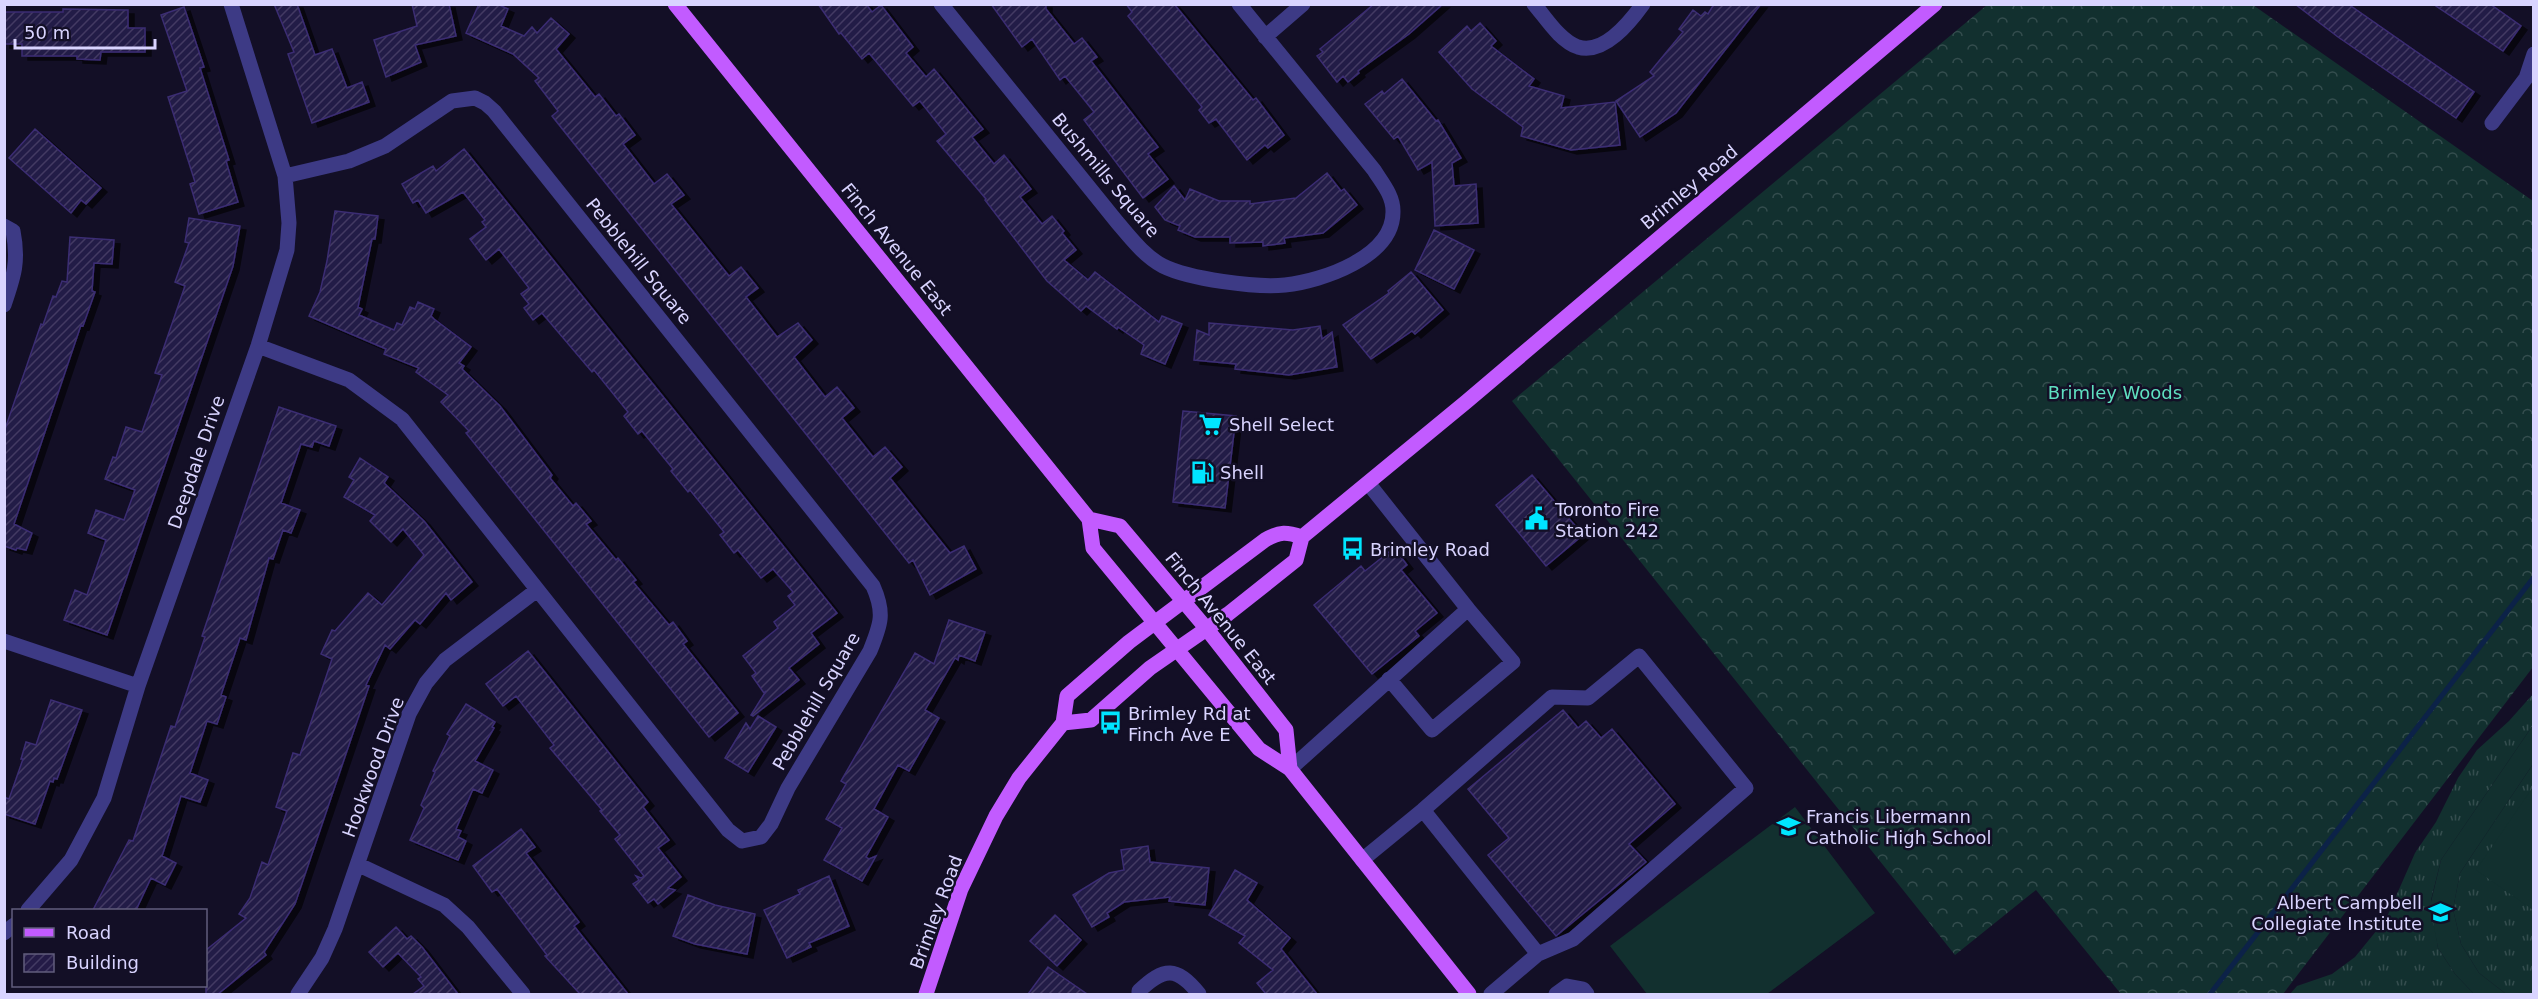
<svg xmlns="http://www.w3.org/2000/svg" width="2538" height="999" font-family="'DejaVu Sans',sans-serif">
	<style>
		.grass { fill: url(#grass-tufts) }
		.forest { fill: url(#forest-crowns) }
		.pitch { fill: #12302f }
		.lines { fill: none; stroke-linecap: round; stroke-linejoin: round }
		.stream { stroke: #0c2248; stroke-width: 5 }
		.building { fill: url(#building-hatch); stroke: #3b2d73; stroke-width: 1.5; filter: url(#shadow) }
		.minor { stroke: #3d3a85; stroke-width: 15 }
		.major { stroke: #c25bff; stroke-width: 15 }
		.labels { text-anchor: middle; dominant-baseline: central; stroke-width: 5; stroke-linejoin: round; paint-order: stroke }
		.street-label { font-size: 18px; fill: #d9d4ff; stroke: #130f26 }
		.park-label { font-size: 18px; fill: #5fe0c0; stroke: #130f26 }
		.poi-label { font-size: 18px; fill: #d9d4ff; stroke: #130f26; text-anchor: start }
	</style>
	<defs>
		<pattern id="grass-tufts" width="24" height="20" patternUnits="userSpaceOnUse" patternTransform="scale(1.5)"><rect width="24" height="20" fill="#12302f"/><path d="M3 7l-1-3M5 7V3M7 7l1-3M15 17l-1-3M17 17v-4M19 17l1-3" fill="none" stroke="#344d4e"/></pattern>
		<pattern id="forest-crowns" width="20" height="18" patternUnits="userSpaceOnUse" patternTransform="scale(1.5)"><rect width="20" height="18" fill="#12302f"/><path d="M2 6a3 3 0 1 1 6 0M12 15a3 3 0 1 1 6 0" fill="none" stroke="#344d4e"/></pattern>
		<pattern id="building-hatch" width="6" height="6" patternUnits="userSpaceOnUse" patternTransform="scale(1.5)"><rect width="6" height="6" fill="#241b47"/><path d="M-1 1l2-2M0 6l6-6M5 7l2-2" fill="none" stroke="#433b63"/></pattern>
		<filter id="shadow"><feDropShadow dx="6" dy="4" stdDeviation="0" flood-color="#0009"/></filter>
	</defs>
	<rect width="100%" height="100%" fill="#130f26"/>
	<path class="grass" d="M2533 694V725L2441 860 2431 900 2438 948 2455 974 2474 994H2290L2297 986 2332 974 2355 957 2386 919 2415 853 2436 822 2458 778 2477 750 2509 721Z
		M2533 764V994H2506L2479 973 2461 944 2453 909 2460 873Z"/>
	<path class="forest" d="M1987 5H2253L2533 201V667L2283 994H2121L2036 890 1955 955 1512 401Z"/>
	<path class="pitch" d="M2533 725V764L2460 873 2453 909 2461 944 2479 973 2506 994H2474L2455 974 2438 948 2430 906 2441 860Z
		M2533 787V910L2476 870Z
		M1795 807 1875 913 1767 994H1647L1610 946Z"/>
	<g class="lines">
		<path class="stream" d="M2210 994 2534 577"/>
	</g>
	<path class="building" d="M274 4H297L315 55 332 49 347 88 362 82 369 102 312 123 288 54 294 52Z
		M412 4H449L456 36 415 45 421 62 386 77 374 40 417 26Z
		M479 4H497L508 9 501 26 524 36 532 27 537 33 551 18 569 34 556 49 595 97 599 94 616 116 619 114 635 135 623 144 654 184 667 174 684 195 671 204 729 276 741 267 758 288 746 297 777 337 798 323 812 340 794 357 825 397 837 387 854 408 842 418 873 457 885 447 902 467 890 478 950 553 964 546 976 569 930 595 913 560 909 563 552 116 558 111 535 81 539 78 513 54 466 33Z
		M818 4H866L872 12 881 5 913 47 906 53 926 77 934 69 983 129 972 137 994 164 1004 155 1031 189 1020 197 1042 224 1052 216 1064 231 1062 233 1076 250 1064 260 1088 280 1095 272 1159 322 1162 316 1182 324 1165 364 1141 354 1144 345 1118 327 1117 329 1086 306 1081 311 1047 281 985 200 986 199 937 141 946 134 920 101 913 106 869 53 862 59 841 33 839 34Z
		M991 4H1046V9L1074 44 1082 38 1097 57 1091 61 1158 147 1148 154 1168 179 1143 198 1084 120 1094 112 1065 76 1060 80 1032 39 1022 47Z
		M1126 4H1174L1253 100 1256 98 1284 135 1268 148 1265 145 1247 160 1216 119 1209 123 1199 110 1202 107 1128 16 1132 12Z
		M1374 4H1443L1409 34 1358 71 1359 73 1348 82 1343 76 1337 82 1317 56 1323 52 1320 49Z
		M1714 4H1761L1676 113 1640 137 1616 101 1654 76 1650 72 1683 32 1679 29 1693 10 1701 16 1705 12 1708 14Z
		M2295 4H2348L2474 92 2456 118 2338 37Z
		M2433 4H2490L2521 26 2503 51Z
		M184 7 204 67 200 68 229 160 226 161 238 202 199 214 190 184 195 182 168 97 187 91 161 15Z
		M63 9 128 10V28H145V52H101L100 60 77 59V56H22V44H4V12H63Z
		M1480 23 1496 41 1491 46 1534 79 1529 86 1564 96 1561 108 1615 102 1620 145 1571 150 1521 136 1523 127 1472 89 1439 52 1467 26 1471 31Z
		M1402 79 1436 121 1438 120 1461 158 1452 163 1454 186 1476 184 1478 223 1435 226 1432 162 1418 170 1398 136 1394 139 1365 104 1382 91 1384 94Z
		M35 129 101 188 86 204 81 200 71 213 9 158Z
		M464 149 837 613 811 633 819 644 789 668 799 680 753 716 751 715 766 691 764 693 752 676 756 673 743 656 778 628 774 622 795 605 788 596 793 592 773 569 761 578 738 550 734 553 720 535 724 532 690 490 688 492 671 471 673 469 642 431 638 434 624 416 628 412 594 370 592 372 542 313 533 320 524 308 529 304 521 294 529 288 499 249 486 260 470 239 486 227 482 222 485 220 463 192 426 213 418 200 413 203 402 184 433 166 436 171Z
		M1327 173 1341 191 1344 189 1357 205 1323 233 1284 238 1285 243 1263 246V242L1230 243V237H1195L1178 230 1180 226 1165 220 1155 207 1174 186 1185 200 1190 189 1219 201H1250V204L1296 198Z
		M335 211 378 216 375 239H372L358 307 362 309 359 315 394 330 397 323 402 325 410 307 415 309 418 302 434 309 431 316 434 319 471 347 459 363 464 366 462 369 500 406 552 475 550 478 573 506 576 503 591 521 586 524 616 560 618 558 636 580 633 582 669 625 673 622 687 641 683 644 738 713 709 737 466 433 469 431 441 402 448 395 416 372 419 368 384 354 386 349 309 316 320 292 327 261Z
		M189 218 240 226 233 266 107 635 64 620 75 590 87 595 106 540 88 533 96 510 124 520 135 490 105 479 113 457 116 458 126 427 142 432 162 375 155 373 185 286 175 282 189 243 185 242Z
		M1434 230 1474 250 1454 289 1415 270Z
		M70 237 114 240 112 264 94 263 92 291 95 292 83 326 81 325 14 524 32 533 26 550 17 548 16 550 4 546V432L41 324 43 325 53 296 56 297 62 281 67 282Z
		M1411 272 1443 310 1415 334 1412 331 1371 359 1343 325 1389 293 1388 291Z
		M1209 323 1293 330 1320 326 1322 339 1332 332 1337 367 1289 375 1235 369 1236 364 1194 360 1197 330 1209 335Z
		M279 407 336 426 329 446 314 441 312 447 301 444 281 503 300 510 291 533 283 530 273 559 269 558 246 640 240 638 221 695 226 697 217 724 207 721 190 773 208 780 200 802 181 796 162 856 176 863 165 885 151 878 136 910H93L129 840 133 841 171 726 175 727 205 637 202 636Z
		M1183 411 1236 416 1225 508 1173 502Z
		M360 458 388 477 384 483 424 521 472 582 451 600 446 593 420 624 415 620 390 649 385 645 366 685 369 686 295 904 264 952 266 955 218 994H206V950L246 918 239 914 250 898 262 862 268 865 287 811 276 807 293 753 300 755 332 659 321 654 332 630 335 631 368 593 382 605 424 555 403 529 391 542 370 521 375 515 344 497 354 480 349 477Z
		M1532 475 1583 535 1546 566 1496 505Z
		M1394 548 1407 565 1401 570 1437 613 1415 631 1419 636 1372 674 1314 605 1361 566 1365 571Z
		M949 620 985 632 975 661 959 655 958 660 955 658 925 710 939 718 909 771 898 765 874 809 888 817 866 857 869 859 876 856 862 881 824 860 842 828 826 819 846 784 841 781 915 653 934 664Z
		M528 651 648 802 643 807 669 840 658 848 681 877 668 888 675 890 658 904 654 899 648 903 633 884 639 880 636 876 641 878 644 876 615 839 620 835 600 811 602 810 550 748 554 745 516 696 503 706 486 684Z
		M51 700 82 710 57 779 54 778 53 782 50 781 35 824 4 814V797L9 799 23 759H21L26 742 36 745Z
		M466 704 495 722 492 727 494 728 475 761 493 770 482 793 473 789 456 829 461 831 458 837 466 841 458 860 410 840 424 808 421 805 435 772 433 771 450 736 447 734Z
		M1563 710 1578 728 1586 721 1601 738 1612 729 1675 804 1629 844 1646 862 1556 936 1488 855 1509 838 1468 789Z
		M758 716 776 727 748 772 725 758 746 723 750 729Z
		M521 829 535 847 526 853 579 922 574 926 628 994H580L545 956 547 955 497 889 492 892 473 866Z
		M1148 846 1150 862 1209 868 1205 905 1169 901 1170 897 1124 902 1107 913 1109 917 1092 927 1073 895 1109 873 1124 870 1121 850Z
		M1235 870 1257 883 1247 900 1290 938 1281 949 1317 994H1266L1257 983 1273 970 1239 943 1245 936 1209 915Z
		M829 876 849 926 809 943 811 947 787 958 764 910 800 894 798 890Z
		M688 895 715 905 755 914 747 954 695 944 673 936Z
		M1055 915 1081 940 1057 966 1030 941Z
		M396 927 407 939 411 936 422 947 458 994H413L424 986 418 979 421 977 398 953 383 967 369 952Z
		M1048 967 1087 994H1028Z"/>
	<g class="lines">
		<path class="minor" d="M941 4 1117 222C1130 237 1144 256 1163 266 1189 279 1256 288 1285 285 1322 281 1394 257 1393 211 1393 195 1382 183 1374 170L1239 4
			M1534 4C1546 18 1560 41 1578 47 1604 55 1630 22 1643 4
			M1265 37 1303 4
			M2492 123 2526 78 2534 54
			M4 226 13 231C19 261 14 276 4 305
			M258 346 349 380 402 419 728 830 742 841 761 837 771 824 788 788 870 651C881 624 885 613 873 586L494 111 485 103 475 98 452 101 385 146 349 161 285 176
			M4 641 138 686
			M1389 679 1432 730 1513 662 1468 609
			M1290 769 1468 609 1368 483
			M1423 810 1552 697 1588 698 1639 656 1746 788 1573 939 1538 954
			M1362 860 1423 810 1538 954 1491 994
			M359 865 444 905 468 927 523 994
			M28 910 71 860 104 798 138 686 258 346 287 250 289 223 285 176 231 4
			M4 933 14 925
			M298 994 322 958 335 929 409 714 426 683 445 660 537 590
			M1139 994V991C1164 967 1177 966 1199 994
			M1556 994 1567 986 1583 989 1587 994"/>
		<path class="major" d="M675 4 1089 519 1093 548 1259 749 1290 769 1469 994
			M1089 519 1120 526 1206 628 1286 730 1290 769
			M1063 723 1091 720 1150 668 1228 614 1296 560 1302 537 1466 402 1935 4
			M926 994 961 889 996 816 1019 778 1063 723 1067 696 1129 642 1265 540C1280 531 1287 532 1302 537"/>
	</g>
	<defs>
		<symbol id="supermarket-bare" viewBox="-9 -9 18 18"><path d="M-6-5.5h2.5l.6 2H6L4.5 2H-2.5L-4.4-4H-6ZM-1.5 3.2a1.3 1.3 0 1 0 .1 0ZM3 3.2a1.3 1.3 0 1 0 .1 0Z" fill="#00e5ff" stroke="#130f26" stroke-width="2.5" paint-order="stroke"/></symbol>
		<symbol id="fuel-bare" viewBox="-9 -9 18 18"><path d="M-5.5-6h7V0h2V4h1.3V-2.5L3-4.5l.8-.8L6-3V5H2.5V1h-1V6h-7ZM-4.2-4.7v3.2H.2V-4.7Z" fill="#00e5ff" stroke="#130f26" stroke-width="2.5" paint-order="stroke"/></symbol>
		<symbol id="civic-bare" viewBox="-9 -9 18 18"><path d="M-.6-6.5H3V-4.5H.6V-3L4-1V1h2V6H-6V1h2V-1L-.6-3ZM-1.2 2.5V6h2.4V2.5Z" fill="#00e5ff" stroke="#130f26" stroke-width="2.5" paint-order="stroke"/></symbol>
		<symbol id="bus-bare" viewBox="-9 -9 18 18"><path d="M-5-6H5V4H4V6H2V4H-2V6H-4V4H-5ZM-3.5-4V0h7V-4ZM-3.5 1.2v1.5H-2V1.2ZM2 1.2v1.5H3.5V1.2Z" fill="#00e5ff" stroke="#130f26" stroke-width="2.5" paint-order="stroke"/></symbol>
		<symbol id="school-bare" viewBox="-9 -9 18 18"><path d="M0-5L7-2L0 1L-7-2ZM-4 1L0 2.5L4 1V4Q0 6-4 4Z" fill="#00e5ff" stroke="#130f26" stroke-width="2.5" paint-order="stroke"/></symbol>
	</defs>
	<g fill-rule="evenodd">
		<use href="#supermarket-bare" x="1194" y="408" width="33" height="33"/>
		<use href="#fuel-bare" x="1186" y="456" width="33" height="33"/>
		<use href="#civic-bare" x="1520" y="502" width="33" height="33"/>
		<use href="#bus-bare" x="1336" y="532" width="33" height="33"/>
		<use href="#bus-bare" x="1094" y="706" width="33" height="33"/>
		<use href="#school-bare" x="1772" y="810" width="33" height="33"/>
		<use href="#school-bare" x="2424" y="896" width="33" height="33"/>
	</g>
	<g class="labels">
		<g class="street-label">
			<text transform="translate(1106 175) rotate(50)">Bushmills Square</text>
			<text transform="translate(1689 187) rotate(-40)">Brimley Road</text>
			<text transform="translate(897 249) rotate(51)">Finch Avenue East</text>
			<text transform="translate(639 261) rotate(51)">Pebblehill Square</text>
			<text transform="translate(196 462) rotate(-71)">Deepdale Drive</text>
			<text transform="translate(1221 618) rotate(51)">Finch Avenue East</text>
			<text transform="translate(816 701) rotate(-60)">Pebblehill Square</text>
			<text transform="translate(373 767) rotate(-70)">Hookwood Drive</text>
			<text transform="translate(936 912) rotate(-70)">Brimley Road</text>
		</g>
		<g class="park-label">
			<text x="2115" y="392">Brimley Woods</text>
		</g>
		<g class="poi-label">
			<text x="1229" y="424">Shell Select</text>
			<text x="1220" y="472">Shell</text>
			<text x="1555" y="509">Toronto Fire<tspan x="1555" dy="21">Station 242</tspan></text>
			<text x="1370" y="549">Brimley Road</text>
			<text x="1128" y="713">Brimley Rd at<tspan x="1128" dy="21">Finch Ave E</tspan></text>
			<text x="1806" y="816">Francis Libermann<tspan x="1806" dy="21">Catholic High School</tspan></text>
			<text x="2422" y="902" text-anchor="end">Albert Campbell<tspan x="2422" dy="21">Collegiate Institute</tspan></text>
		</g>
	</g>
	<rect width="2538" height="999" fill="none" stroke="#d9d4ff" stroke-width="12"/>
	<rect x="12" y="909" width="195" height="78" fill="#130f26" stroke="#625e7d" stroke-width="1.5"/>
	<rect x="24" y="928" width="30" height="9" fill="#c25bff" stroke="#625e7d" stroke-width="1.5"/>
	<text x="66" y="939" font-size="18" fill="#d9d4ff">Road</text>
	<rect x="24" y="954" width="30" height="18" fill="url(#building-hatch)" stroke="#625e7d" stroke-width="1.5"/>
	<text x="66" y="969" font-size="18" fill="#d9d4ff">Building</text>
	<path d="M15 39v9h140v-9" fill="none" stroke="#d9d4ff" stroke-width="3"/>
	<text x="24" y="39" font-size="18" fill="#d9d4ff" stroke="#130f26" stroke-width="4.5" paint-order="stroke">50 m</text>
</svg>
